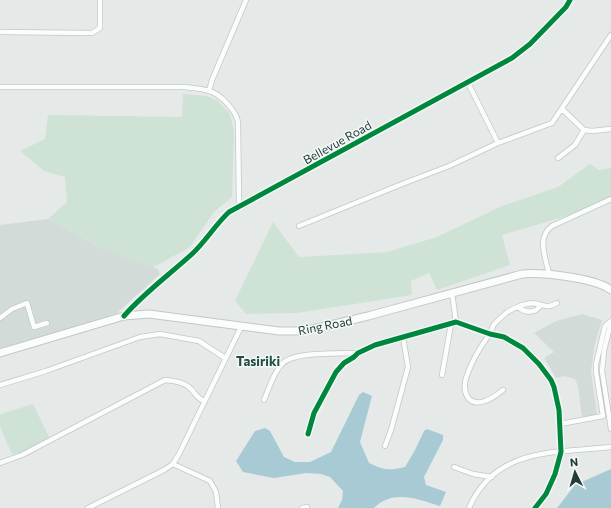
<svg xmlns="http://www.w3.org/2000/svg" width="611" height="508" font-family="Commissioner,sans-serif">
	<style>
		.built { fill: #d3dbd8 }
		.green { fill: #cfe2d6 }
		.water { fill: #a8cad5 }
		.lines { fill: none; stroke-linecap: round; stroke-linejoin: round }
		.street-casing { stroke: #c2c7c5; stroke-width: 6 }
		.secondary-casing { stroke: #c1c7c5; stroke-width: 9 }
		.street { stroke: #fbfcfc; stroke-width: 4.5 }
		.secondary { stroke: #fbfcfc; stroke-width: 7 }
		.cycleway-casing { stroke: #f3f8f6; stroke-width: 8 }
		.cycleway { stroke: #00873e; stroke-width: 5 }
		.labels { text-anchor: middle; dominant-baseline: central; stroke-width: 3; stroke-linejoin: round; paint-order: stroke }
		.street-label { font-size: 12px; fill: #243c38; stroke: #f3f8f6 }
		.neighbourhood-label { font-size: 13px; font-weight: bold; fill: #214c47; stroke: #f3f8f6 }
	</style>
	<rect width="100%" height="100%" fill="#e5eae8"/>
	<path class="built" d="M48 219 99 247 158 269 160 274 117 313 57 333 0 348V225Z
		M582 314 602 320 594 347 591 372 597 414 582 417 578 386 575 379 565 376 556 378 544 358 554 352 534 333 556 321Z"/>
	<path class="green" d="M183 94 207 96 218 101 230 114 234 131 232 197 214 212 190 247 152 268 99 247 48 219 67 202 65 177 44 171 20 151 45 139 48 115 182 117Z
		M590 164 599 170 611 168V203L502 235 510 265 437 290 429 273 411 281 412 295 297 313 246 314 235 301 273 222 299 257 387 252 437 237 502 206 558 187Z
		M33 404 50 439 21 453 12 454 0 427V416L1 414Z"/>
	<path class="water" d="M363 392 372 396 360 442 369 463C384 470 389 471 405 467L415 450 424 431 427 429 443 435V440L424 477 426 485 446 492 440 506C417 499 393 489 374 508H338L342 500 343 491 330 477 321 474 306 473 274 478 243 472 236 461 255 431 265 428 270 431 284 457 295 462H310L331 452 359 395Z
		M611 469V508H557L575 485Z"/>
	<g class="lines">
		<defs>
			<path id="street" d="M0 32 92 33 100 28V0
				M468 83 498 143
				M0 87H184C192 88 201 88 209 91 221 94 236 111 238 122L239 206
				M209 91 212 80 246 0
				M584 130 592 131 611 129
				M558 158 575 145 584 130 562 109
				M299 226 402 184 449 166 498 143 552 123 611 35
				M549 274C546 259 536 237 552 226L611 199
				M452 293 456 322
				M518 307C525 313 535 314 541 305
				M124 316C144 293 169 275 192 254 206 241 215 225 229 212L512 58 530 44 566 7 570 0
				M0 318 12 309 27 303 34 327 47 323
				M611 322 604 351 602 371 611 429
				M442 375 451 324
				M0 385 46 371 140 337 160 334 199 341 225 358
				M503 390C498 394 492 399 485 401 468 407 462 392 466 378 471 363 480 347 489 335 491 332 492 329 493 326 496 321 502 317 506 313 513 308 529 301 538 304 546 306 548 308 557 303
				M264 400C269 389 273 373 282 364 294 351 340 354 358 353
				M560 424 603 416 596 372V364L605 326 611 321
				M308 434 314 413 336 372 344 363 354 357 358 353 375 345 456 322 490 334 504 337 523 348 539 364 551 380 554 387 559 410 561 452 555 474 551 483 546 494 535 508
				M385 446 391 430 408 367 403 337
				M0 463 22 455 165 380C175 381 185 382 192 390 196 395 198 399 204 401
				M173 464 210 481 216 492 218 508
				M454 467 473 474 492 477
				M88 508 164 470 173 464 179 454 242 325
				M302 508 307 507
				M469 508C495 447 556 453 611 447"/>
			<path id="secondary" d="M0 353 124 316 149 314 279 331H300L322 327 368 316 522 274C541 272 596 278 611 290"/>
		</defs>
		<use href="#street" class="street-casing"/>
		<use href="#secondary" class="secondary-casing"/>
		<use href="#street" class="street"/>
		<use href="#secondary" class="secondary"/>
		<defs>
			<path id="cycleway" d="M124 316C144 293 169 275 192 254 206 241 215 225 229 212L512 58 530 44 566 7 570 0
				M308 434 314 413 336 372 344 363 354 357 358 353 375 345 456 322 490 334 504 337 523 348 539 364 551 380 554 387 559 410 561 452 555 474 551 483 546 494 535 508"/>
		</defs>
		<use href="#cycleway" class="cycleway-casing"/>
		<use href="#cycleway" class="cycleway"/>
	</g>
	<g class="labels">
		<g class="street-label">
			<text transform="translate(337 142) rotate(-29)">Bellevue Road</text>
			<text transform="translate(325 325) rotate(-11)">Ring Road</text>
		</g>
		<g class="neighbourhood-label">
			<text x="258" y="361">Tasiriki</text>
		</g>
	</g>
	<g transform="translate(575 472) rotate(355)" stroke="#f3f8f6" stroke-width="3" paint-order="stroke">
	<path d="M0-3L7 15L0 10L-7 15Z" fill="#243c38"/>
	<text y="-6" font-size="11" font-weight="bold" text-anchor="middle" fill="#243c38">N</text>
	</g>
</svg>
